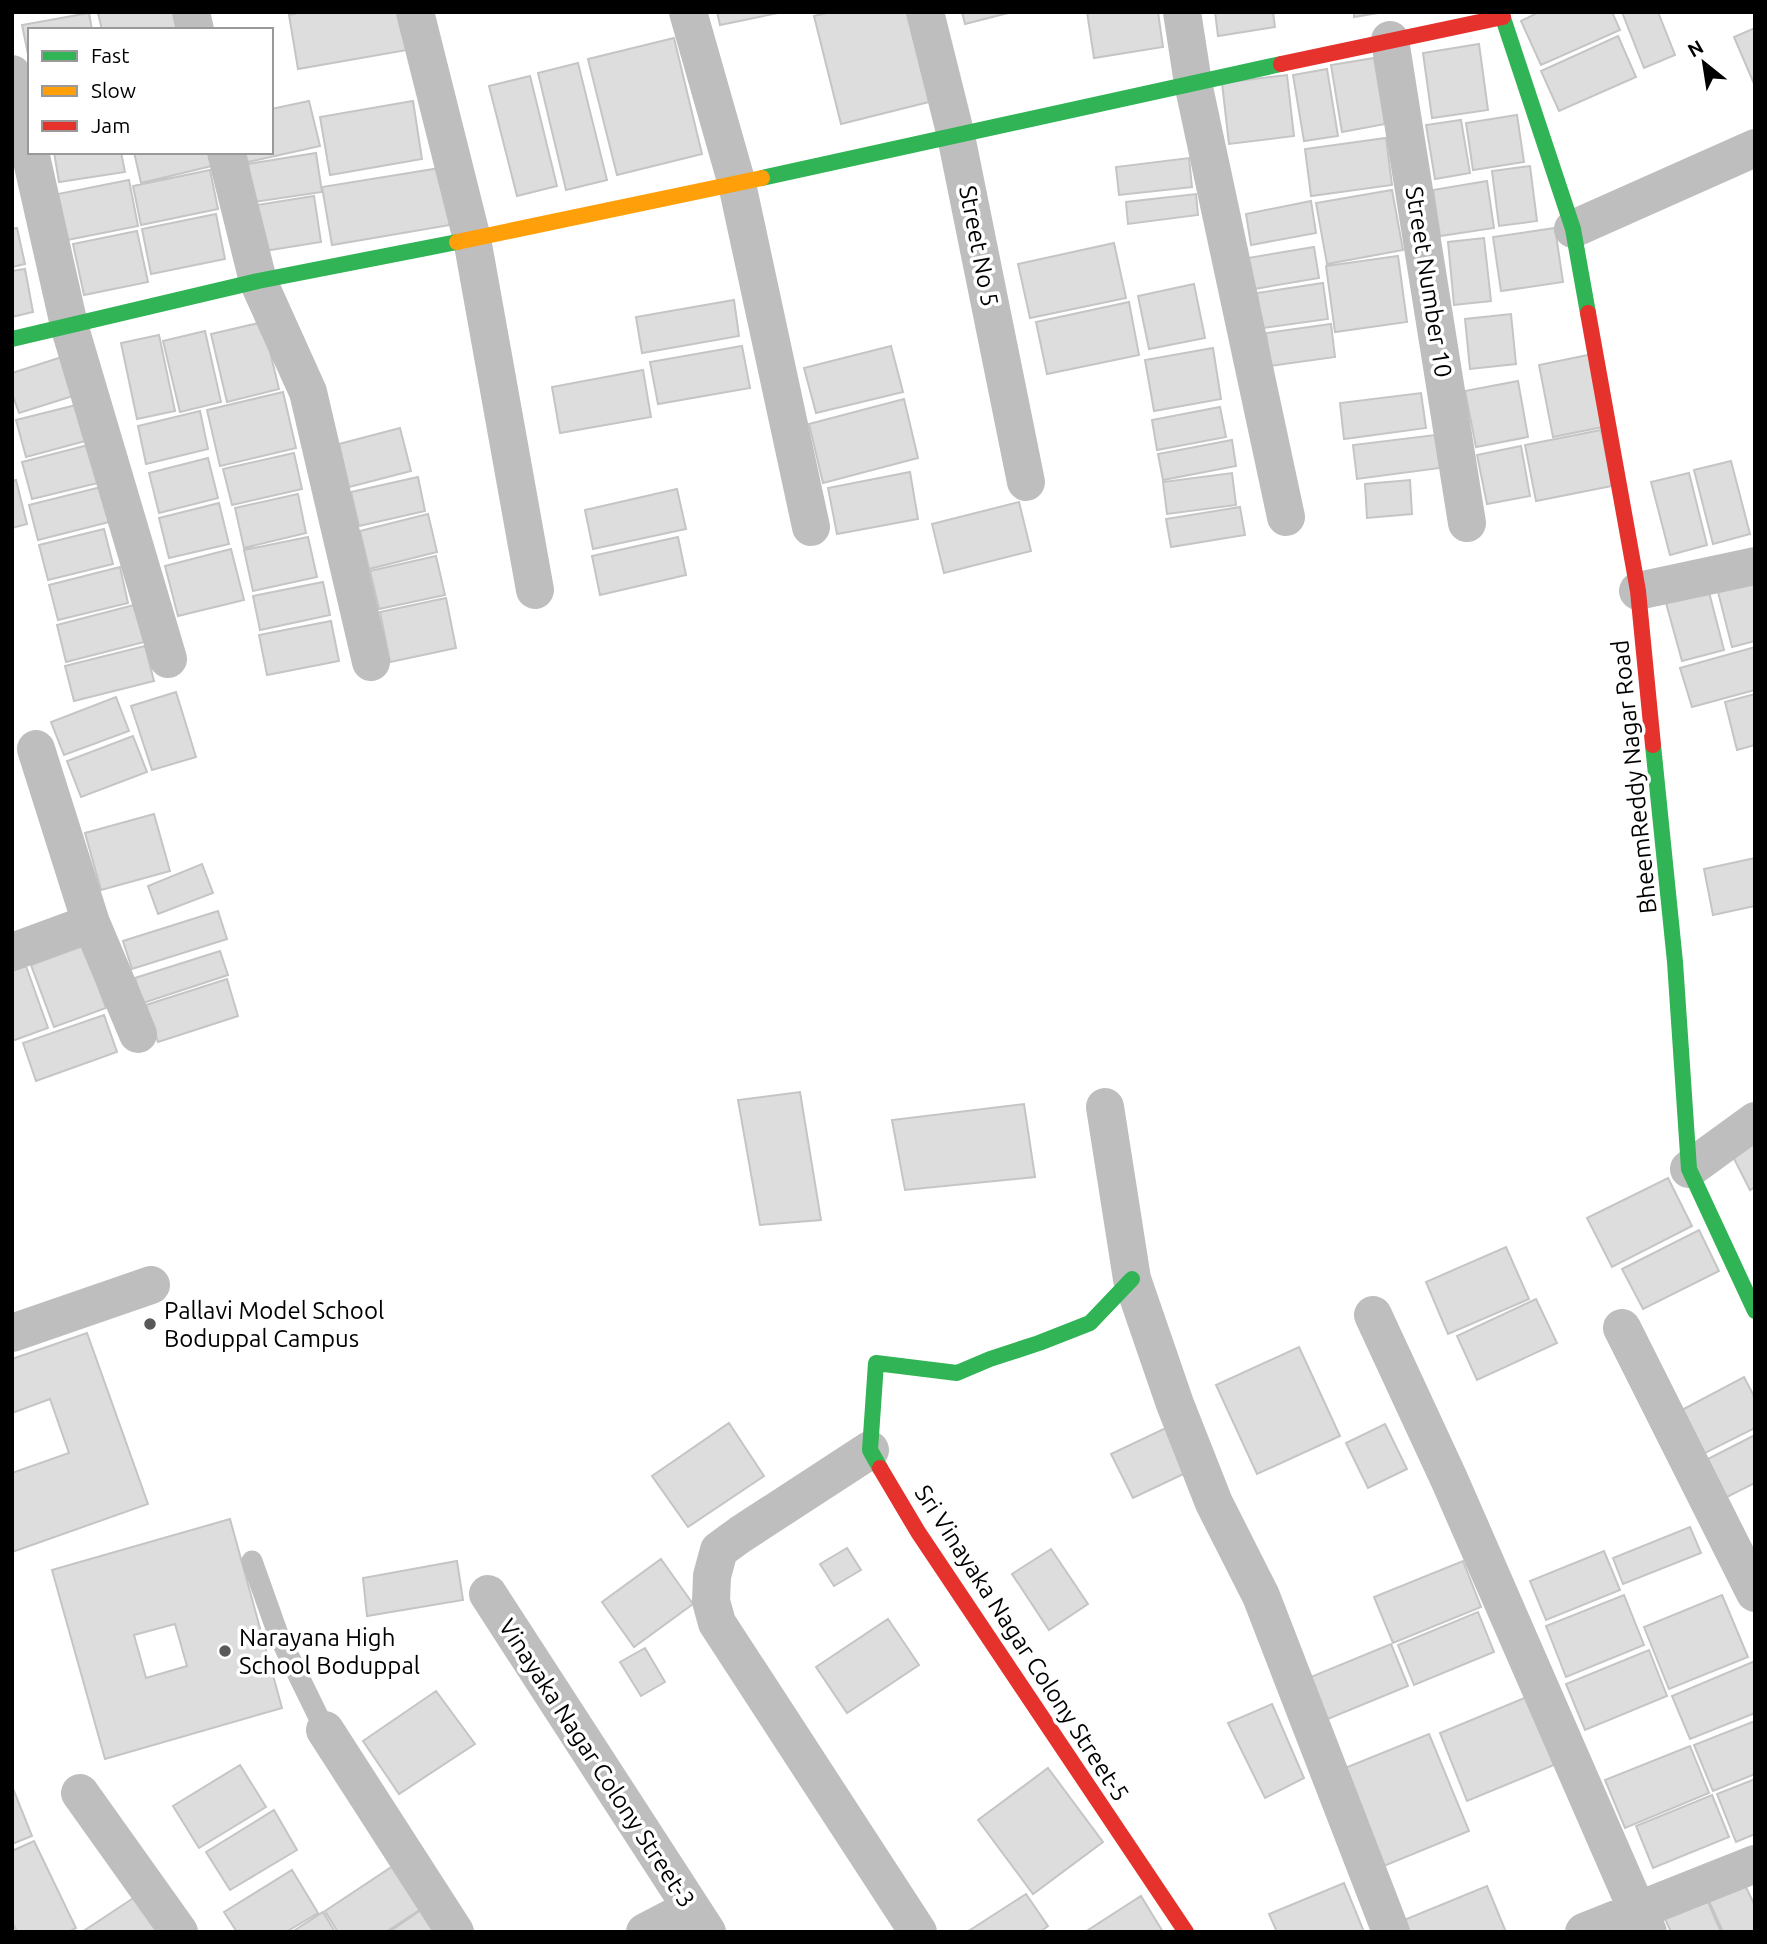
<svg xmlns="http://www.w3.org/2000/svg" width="1767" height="1944" font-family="Ubuntu,sans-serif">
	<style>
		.building { fill: #ddd; stroke: #c5c5c5; stroke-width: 2; fill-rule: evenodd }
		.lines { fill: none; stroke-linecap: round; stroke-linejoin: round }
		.lane { stroke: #bebebe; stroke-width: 21 }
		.street { stroke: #bebebe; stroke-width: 38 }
		.fast { stroke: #30b455; stroke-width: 16 }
		.slow { stroke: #ff9f0a; stroke-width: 16 }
		.jam { stroke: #e5322d; stroke-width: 16 }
		.poi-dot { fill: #595959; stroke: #fff; stroke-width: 2.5 }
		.labels { text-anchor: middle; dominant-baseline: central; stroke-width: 7; stroke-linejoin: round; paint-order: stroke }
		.street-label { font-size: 24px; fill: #000; stroke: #fff }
		.poi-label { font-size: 24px; fill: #000; stroke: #fff; text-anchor: start }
	</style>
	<rect width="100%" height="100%" fill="#fff"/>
	<path class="building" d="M102 12H178L181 30H102L98 13Z
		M302 12H401L407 50 298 69 289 15Z
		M717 12H783L720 25Z
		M831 12H911L933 101 841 124 814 16Z
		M962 12H1012L965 24Z
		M1087 12H1158L1163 47 1094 58Z
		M1215 12H1273L1275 27 1218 36Z
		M1354 12H1384L1354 17Z
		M1539 12H1612L1620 30 1541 65 1521 21Z
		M1622 12H1658L1675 55 1644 68Z
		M89 13 92 30H30V64L22 25Z
		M1755 28V86L1734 37Z
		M1618 36 1636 77 1559 111 1541 71Z
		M674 38 702 154 617 175 588 59Z
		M1479 44 1488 110 1432 118 1423 53Z
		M1374 58 1385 124 1342 132 1331 65Z
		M578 63 607 180 566 190 538 73Z
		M1327 69 1338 136 1304 141 1293 75Z
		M1287 75 1294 136 1229 144 1222 83Z
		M530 76 557 186 517 196 489 86Z
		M309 101 320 146 248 162 245 152H271V109Z
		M413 101 422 159 330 175 320 117Z
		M1517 115 1524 162 1473 170 1466 123Z
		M1461 120 1470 173 1435 179 1426 125Z
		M1386 138 1392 185 1311 196 1305 149Z
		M54 152H121L125 172 59 182Z
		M134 152H209L212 166 141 183Z
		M316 153 322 192 254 202 248 164Z
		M1189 158 1192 187 1119 195 1116 167Z
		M1530 166 1537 221 1499 226 1492 171Z
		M440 168 450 225 332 245 322 187Z
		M210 170 218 209 141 225 133 186Z
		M129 180 138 226 67 240 58 194Z
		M1487 181 1494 228 1440 236 1433 190Z
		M1392 190 1403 250 1327 264 1316 203Z
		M1196 194 1198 215 1128 224 1126 202Z
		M314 196 321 242 264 251 257 205Z
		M1311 201 1316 233 1251 245 1246 214Z
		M216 214 225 259 151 274 142 229Z
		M17 228 25 264 12 267V229Z
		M1555 228 1563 282 1501 291 1493 237Z
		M137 231 148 282 84 295 73 244Z
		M1484 238 1491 301 1454 305 1448 242Z
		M1114 243 1126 298 1030 318 1018 264Z
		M1314 247 1319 278 1254 289 1248 258Z
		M1398 256 1407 322 1335 332 1326 266Z
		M25 269 33 312 12 317V271Z
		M1323 283 1328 319 1262 328 1257 293Z
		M1194 284 1205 338 1149 349 1138 296Z
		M734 300 739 336 642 353 636 317Z
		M1129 302 1139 355 1047 374 1036 322Z
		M1511 314 1516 364 1470 369 1465 319Z
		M263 322 279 389 227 402 211 334Z
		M1331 324 1335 357 1270 366 1266 333Z
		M205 331 221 402 180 412 163 341Z
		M159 335 175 411 137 419 121 343Z
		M742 346 750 388 658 404 650 362Z
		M891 346 903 392 816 413 804 368Z
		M1213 348 1221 399 1154 411 1145 360Z
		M1593 354 1608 426 1553 437 1539 365Z
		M68 355 79 394 19 413 12 393V373Z
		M643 370 651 417 560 433 552 387Z
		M1518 381 1528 437 1476 447 1465 391Z
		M283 392 296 448 220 466 207 410Z
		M1421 393 1426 428 1344 439 1340 403Z
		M904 399 918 458 823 483 809 424Z
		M80 404 89 440 26 457 16 420Z
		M1220 407 1226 437 1157 450 1152 420Z
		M200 411 208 449 146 464 138 426Z
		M400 428 411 471 349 487 339 444Z
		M1601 430 1612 486 1536 501 1525 445Z
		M1435 435 1440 468 1357 479 1353 445Z
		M1232 440 1236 466 1163 480 1158 454Z
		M96 443 106 481 32 499 22 462Z
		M1521 446 1530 496 1487 504 1477 455Z
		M294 453 302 489 232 505 223 469Z
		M208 458 218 498 159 513 149 473Z
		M1731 461 1750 534 1713 544 1694 470Z
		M910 472 918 519 837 534 828 488Z
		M1232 473 1236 505 1167 514 1163 482Z
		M1689 473 1707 545 1670 555 1651 482Z
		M418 477 425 511 359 526 351 492Z
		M16 480 27 524 12 528V481Z
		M1410 480 1412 514 1367 518 1365 484Z
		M105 486 113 521 38 540 29 505Z
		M677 489 686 529 593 549 585 510Z
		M298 494 306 533 244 548 235 508Z
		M1019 502 1031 551 944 573 932 524Z
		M219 503 229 544 169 558 159 518Z
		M1240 507 1245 535 1171 547 1166 519Z
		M428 514 437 552 369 569 360 531Z
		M104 529 113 564 48 580 39 545Z
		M308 537 317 577 253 591 244 550Z
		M678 537 686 575 600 595 592 556Z
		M231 549 244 600 178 616 165 566Z
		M436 556 445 595 379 609 370 571Z
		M120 567 128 603 58 620 49 585Z
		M323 582 330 615 260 630 253 596Z
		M1755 582V641L1732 647 1718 592Z
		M1709 592 1724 650 1682 661 1666 603Z
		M446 598 456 648 390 662 380 612Z
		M134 605 144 642 66 662 57 625Z
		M331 621 339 661 267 675 259 635Z
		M145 646 154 681 74 701 65 666Z
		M1755 647V690L1692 707 1680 668Z
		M176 692 196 757 152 770 131 706Z
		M1755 694V745L1737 750 1725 702Z
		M116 697 129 731 64 755 51 722Z
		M133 736 147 772 81 797 67 761Z
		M154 814 170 871 101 890 85 833Z
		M1755 858V906L1713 915 1704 869Z
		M202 864 213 893 158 914 148 886Z
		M218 911 227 939 132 969 123 941Z
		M83 946 106 1008 54 1027 31 965Z
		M220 951 228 975 143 1003 135 978Z
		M26 966 48 1028 12 1041V971Z
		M227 979 238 1016 158 1042 146 1005Z
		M104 1015 117 1052 36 1081 23 1043Z
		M800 1092 821 1220 760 1225 738 1100Z
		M1024 1104 1035 1177 905 1190 892 1120Z
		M1755 1131V1187L1750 1190 1727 1145Z
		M1668 1178 1692 1226 1612 1267 1587 1218Z
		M1699 1230 1719 1271 1643 1309 1622 1269Z
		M1506 1247 1529 1299 1448 1334 1426 1282Z
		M1536 1299 1557 1343 1477 1380 1457 1336Z
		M87 1333 148 1504 12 1552V1473L69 1453 50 1399 12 1413V1359Z
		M1299 1347 1340 1436 1257 1474 1216 1385Z
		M1744 1377 1755 1398V1428L1703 1454 1680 1411Z
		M729 1423 764 1476 688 1527 652 1476Z
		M1385 1424 1407 1469 1368 1488 1346 1443Z
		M1172 1425 1194 1469 1133 1498 1111 1454Z
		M1755 1435V1483L1723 1499 1704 1461Z
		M230 1519 282 1708 105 1759 52 1570ZM175 1624 187 1666 146 1678 134 1635Z
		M1690 1527 1701 1553 1623 1584 1613 1558Z
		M847 1548 861 1570 834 1586 820 1564Z
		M1051 1549 1088 1604 1049 1630 1012 1574Z
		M1604 1551 1620 1590 1546 1620 1530 1581Z
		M661 1559 693 1604 634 1647 602 1602Z
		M457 1561 463 1600 367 1616 363 1578Z
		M1463 1561 1481 1607 1393 1643 1374 1597Z
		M1624 1595 1644 1645 1566 1677 1546 1626Z
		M1722 1595 1748 1657 1669 1689 1644 1627Z
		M1478 1612 1494 1652 1414 1685 1398 1645Z
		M888 1619 919 1665 847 1713 816 1667Z
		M1391 1644 1408 1686 1323 1721 1306 1679Z
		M645 1648 665 1682 641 1696 620 1662Z
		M1649 1650 1667 1696 1585 1730 1566 1684Z
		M1755 1661V1713L1690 1739 1672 1696Z
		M436 1691 475 1744 399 1794 363 1741Z
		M1527 1697 1554 1765 1467 1801 1440 1733Z
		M1272 1704 1304 1778 1265 1798 1228 1723Z
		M1755 1721V1774L1713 1791 1694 1745Z
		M1429 1734 1469 1831 1379 1868 1340 1770Z
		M1690 1746 1709 1793 1625 1828 1605 1780Z
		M240 1765 266 1807 199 1848 173 1806Z
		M1048 1768 1103 1842 1033 1894 978 1820Z
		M1755 1779V1834L1736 1842 1717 1794Z
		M12 1786 32 1836 12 1844Z
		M1712 1795 1729 1837 1653 1868 1636 1826Z
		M274 1810 297 1850 230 1890 206 1852Z
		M34 1841 76 1928 68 1932H17L12 1922V1851Z
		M396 1864 424 1907 386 1932H338L325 1911Z
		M292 1870 318 1913 286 1932H237L224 1912Z
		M1344 1883 1364 1932H1277L1269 1914Z
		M1744 1883 1755 1906V1932H1723L1708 1899Z
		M1487 1886 1506 1932H1409L1404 1920Z
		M144 1891 175 1932H82Z
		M1026 1894 1048 1926 1040 1932H967Z
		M1705 1895 1721 1932H1671L1663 1915Z
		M1141 1896 1163 1932H1085Z
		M424 1908 441 1932H389Z
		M323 1912 335 1932H292Z"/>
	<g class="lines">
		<path class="lane" d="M252 1561 278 1634 325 1730"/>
		<path class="street" d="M191 12 195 30
			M415 12 472 239 535 590
			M688 12 737 184 811 527
			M925 12 956 136 1026 482
			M1182 12 1193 83 1286 517
			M1390 40 1467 523
			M12 74 30 151
			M30 152 69 325 168 659
			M226 152 258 281 308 392 371 662
			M1573 229 1755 148
			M1638 591 1755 566
			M91 923 138 1034
			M12 952 91 923 36 749
			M1105 1107 1132 1279 1175 1404 1214 1503 1261 1596 1391 1932
			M1689 1169 1755 1121
			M1373 1315 1449 1479 1637 1910 1648 1932
			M1622 1328 1755 1593
			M12 1333 151 1285
			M870 1450 741 1534 719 1550 712 1576 711 1601 717 1623 918 1932
			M488 1594 707 1932
			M325 1730 455 1932
			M80 1793 179 1932
			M645 1932 691 1908
			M1584 1932 1755 1864"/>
		<path class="fast" d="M1501 12 1573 229 1588 313
			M762 178 1281 64
			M12 339 258 281 457 242
			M1653 745 1675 962 1689 1169 1755 1311
			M880 1468 870 1450 876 1363 957 1373 990 1359 1039 1343 1090 1323 1132 1279"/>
		<path class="slow" d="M457 242 762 178"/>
		<path class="jam" d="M1281 64 1503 17
			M1588 313 1638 591 1653 745
			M880 1468 918 1532 1186 1932"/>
	</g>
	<g class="poi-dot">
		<circle cx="150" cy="1324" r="7"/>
		<circle cx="225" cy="1651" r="7"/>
	</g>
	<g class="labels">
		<g class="street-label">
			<text transform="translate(979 246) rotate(79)">Street No 5</text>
			<text transform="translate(1429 282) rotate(81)">Street Number 10</text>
			<text transform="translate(1634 777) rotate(-96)">BheemReddy Nagar Road</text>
			<text transform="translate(1022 1643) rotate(57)">Sri Vinayaka Nagar Colony Street-5</text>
			<text transform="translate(597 1763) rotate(57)">Vinayaka Nagar Colony Street-3</text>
		</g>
		<g class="poi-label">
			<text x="164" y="1310">Pallavi Model School<tspan x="164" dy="28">Boduppal Campus</tspan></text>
			<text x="239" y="1637">Narayana High<tspan x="239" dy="28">School Boduppal</tspan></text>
		</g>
	</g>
	<rect width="1767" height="1944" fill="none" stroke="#000000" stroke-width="28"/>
	<rect x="28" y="28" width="245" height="126" fill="#ffffff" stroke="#999999" stroke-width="2"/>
	<rect x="42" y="51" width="35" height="10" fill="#30b455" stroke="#999999" stroke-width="2"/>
	<text x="91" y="63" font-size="21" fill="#000000">Fast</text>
	<rect x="42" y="86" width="35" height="10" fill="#ff9f0a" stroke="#999999" stroke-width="2"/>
	<text x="91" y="98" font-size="21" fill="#000000">Slow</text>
	<rect x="42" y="121" width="35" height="10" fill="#e5322d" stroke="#999999" stroke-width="2"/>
	<text x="91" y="133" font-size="21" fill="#000000">Jam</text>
	<g transform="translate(1704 63) rotate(330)" stroke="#ffffff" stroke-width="5" paint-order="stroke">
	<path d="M0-5L12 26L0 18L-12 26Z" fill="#000000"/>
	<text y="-10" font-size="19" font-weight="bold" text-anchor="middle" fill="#000000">N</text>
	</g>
</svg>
